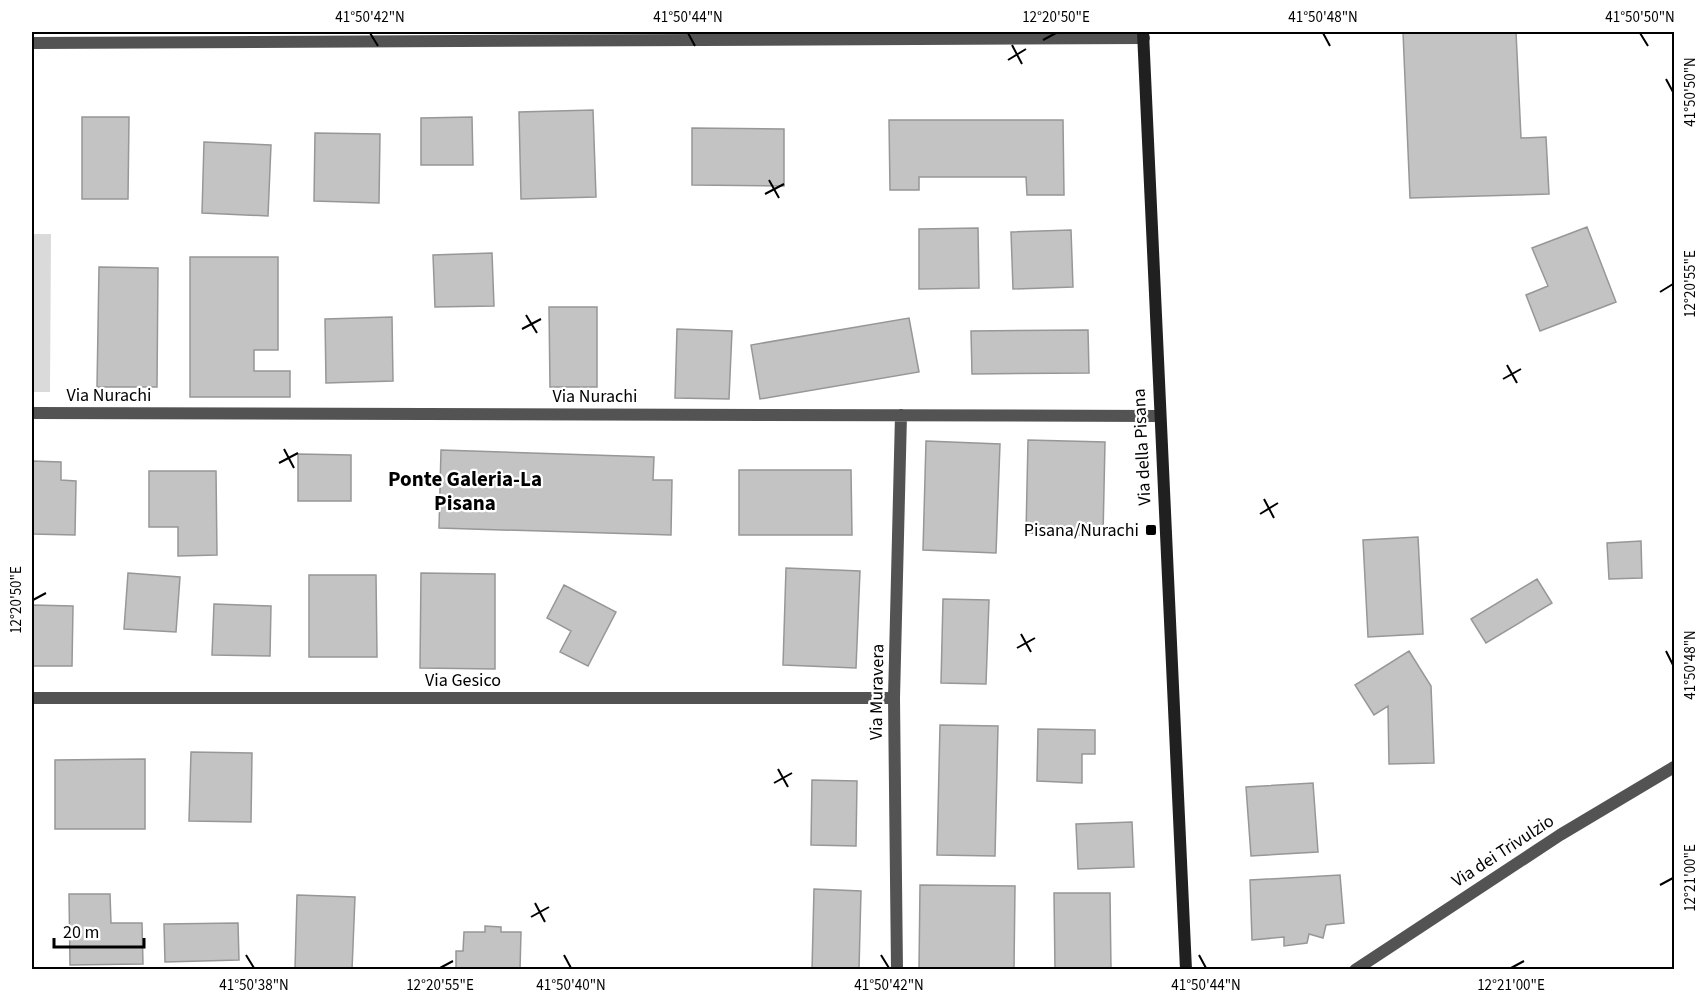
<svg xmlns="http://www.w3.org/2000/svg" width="1706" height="1001" font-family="'Source Sans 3',sans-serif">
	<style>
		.green { fill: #dadada }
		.building { fill: #c3c3c3; stroke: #979797; stroke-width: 1.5 }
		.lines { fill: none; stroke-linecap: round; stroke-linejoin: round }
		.minor { stroke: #535353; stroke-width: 12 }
		.secondary { stroke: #202020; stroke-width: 12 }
		.ticks { fill: none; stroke: #000; stroke-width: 2 }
		.poi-dot { fill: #000; stroke: #fff; stroke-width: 2 }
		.labels { text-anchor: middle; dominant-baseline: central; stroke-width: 4.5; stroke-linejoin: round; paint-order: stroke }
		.street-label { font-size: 18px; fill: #000; stroke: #fff }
		.poi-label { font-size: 18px; fill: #000; stroke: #fff; text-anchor: end }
		.quarter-label { font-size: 21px; font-weight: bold; fill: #000; stroke: #fff }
		.neatline { fill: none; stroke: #000; stroke-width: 2 }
		.ticks-label { font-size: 15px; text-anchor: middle; fill: #000 }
	</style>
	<rect width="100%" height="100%" fill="#fff"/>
	<path class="green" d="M32 234H51L50 392H32Z"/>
	<path class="building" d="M1403 32H1516L1521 138 1546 137 1549 194 1410 198Z
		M593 110 596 197 521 199 519 112Z
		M82 117H129L128 199H82Z
		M472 117 473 165H421V118Z
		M889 120H1063L1064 195H1027L1026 177H919V190H890Z
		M692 128 784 129V186L692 185Z
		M315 133 380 134 379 203 314 201Z
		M204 142 271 145 268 216 202 213Z
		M1587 227 1616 302 1540 331 1526 295 1548 286 1532 248Z
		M978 228 979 288 919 289V229Z
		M1071 230 1073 287 1013 289 1011 232Z
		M492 253 494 306 435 307 433 255Z
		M190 257H278V350H254V371H290V397H190Z
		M99 267 158 268 157 387H97Z
		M549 307H597V387H550Z
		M392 317 393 381 326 383 325 319Z
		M909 318 919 372 760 399 751 345Z
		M677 329 732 331 729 399 675 398Z
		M1088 330 1089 373 972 374 971 331Z
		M1028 440 1105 442 1103 536 1026 533Z
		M926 441 1000 444 996 553 923 550Z
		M441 450 654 457 653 480H672L671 535 439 528Z
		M298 454 351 455V501H298Z
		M32 461 61 462V480L76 481 75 535 32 534Z
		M739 470H851L852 535H739Z
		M149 471H216L217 555 178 556V527H149Z
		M1418 537 1423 634 1368 637 1363 540Z
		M1641 541 1642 578 1609 579 1607 543Z
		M786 568 860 571 856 668 783 665Z
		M128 573 180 577 176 632 124 629Z
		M421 573 495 574V669L420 668Z
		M309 575H376L377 657H309Z
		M1537 579 1552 603 1486 643 1471 619Z
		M564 585 616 612 588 666 560 652 571 631 547 618Z
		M943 599 989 600 986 684 941 683Z
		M214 604 271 606 270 656 212 655Z
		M32 605 73 606 72 666H32Z
		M1409 651 1431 686 1434 763 1389 764 1388 706 1374 715 1355 685Z
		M940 725 998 726 995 856 937 855Z
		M1038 729 1095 730V754H1082V783L1037 781Z
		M191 752 252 753 251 822 189 821Z
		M145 759V829H55V760Z
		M812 780 857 781 856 846 811 845Z
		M1313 783 1318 852 1251 856 1246 787Z
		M1132 822 1134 867 1078 869 1076 824Z
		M1340 875 1344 923 1326 925 1323 938 1309 934 1307 943 1284 946V937L1252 940 1250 880Z
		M920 885 1015 886 1014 970H919Z
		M814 889 861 891 859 970H812Z
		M1054 893H1110L1111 970H1055Z
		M69 894H110L111 923H142L143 964 70 965Z
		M297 895 355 897 352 970 295 968Z
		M238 923 239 960 165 962 164 924Z
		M485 926 501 927V932H521L520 970H456V951H463L464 932H485Z"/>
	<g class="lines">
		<path class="minor" d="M32 43 1144 38
			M32 413 1159 416
			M32 698H894
			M897 970 894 698 901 415
			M1355 970 1560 835 1674 767"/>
		<path class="secondary" d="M1143 32 1186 970"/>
	</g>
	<path class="ticks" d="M370 33 378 46M688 33 695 46M1323 33 1330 46M1640 33 1648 46M1043 40 1056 33M1012 45 1022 64M1008 60 1026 49M1666 79 1673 92M769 180 779 198M765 194 784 184M1660 292 1673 284M526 315 537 333M522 329 541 319M1507 365 1517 383M1503 379 1521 369M284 449 294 468M279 463 298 453M1264 499 1274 518M1260 514 1278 503M33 600 46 593M1021 634 1031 652M1017 648 1035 638M1666 651 1673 665M778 769 788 787M774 783 792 773M1660 885 1673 878M535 903 545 922M531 917 549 907M246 955 254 968M564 955 571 968M881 955 889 968M1199 955 1206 968M440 968 453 961M1511 968 1524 961"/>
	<rect class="poi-dot" x="1145" y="524" width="12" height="12" rx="3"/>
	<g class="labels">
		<g class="street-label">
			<text x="109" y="395">Via Nurachi</text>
			<text x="595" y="396">Via Nurachi</text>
			<text transform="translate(1142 447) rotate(-93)">Via della Pisana</text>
			<text x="463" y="680">Via Gesico</text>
			<text transform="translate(877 692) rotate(-89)">Via Muravera</text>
			<text transform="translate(1503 851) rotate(-33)">Via dei Trivulzio</text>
		</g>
		<g class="poi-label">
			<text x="1139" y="530">Pisana/Nurachi</text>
		</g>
		<g class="quarter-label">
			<text x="465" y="479">Ponte Galeria-La<tspan x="465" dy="24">Pisana</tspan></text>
		</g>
	</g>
	<rect width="1706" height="1001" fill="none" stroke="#ffffff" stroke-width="66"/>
	<path d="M54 938v9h90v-9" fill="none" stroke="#000000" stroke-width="3"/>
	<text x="63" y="938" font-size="18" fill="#000000" stroke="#ffffff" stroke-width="4.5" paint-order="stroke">20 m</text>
	<rect x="33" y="33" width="1640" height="935" class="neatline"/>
	<g class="ticks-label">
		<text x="370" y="22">41°50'42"N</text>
		<text x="688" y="22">41°50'44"N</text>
		<text x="1056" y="22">12°20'50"E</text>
		<text x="1323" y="22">41°50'48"N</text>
		<text x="1640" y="22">41°50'50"N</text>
		<text transform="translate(1690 92) rotate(-90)" y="5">41°50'50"N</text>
		<text transform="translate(1690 284) rotate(-90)" y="5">12°20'55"E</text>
		<text transform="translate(16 600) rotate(-90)" y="5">12°20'50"E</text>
		<text transform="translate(1690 665) rotate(-90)" y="5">41°50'48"N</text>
		<text transform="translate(1690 878) rotate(-90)" y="5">12°21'00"E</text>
		<text x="254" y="990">41°50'38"N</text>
		<text x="440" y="990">12°20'55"E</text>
		<text x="571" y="990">41°50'40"N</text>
		<text x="889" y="990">41°50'42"N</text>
		<text x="1206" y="990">41°50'44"N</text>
		<text x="1511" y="990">12°21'00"E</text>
	</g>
</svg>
